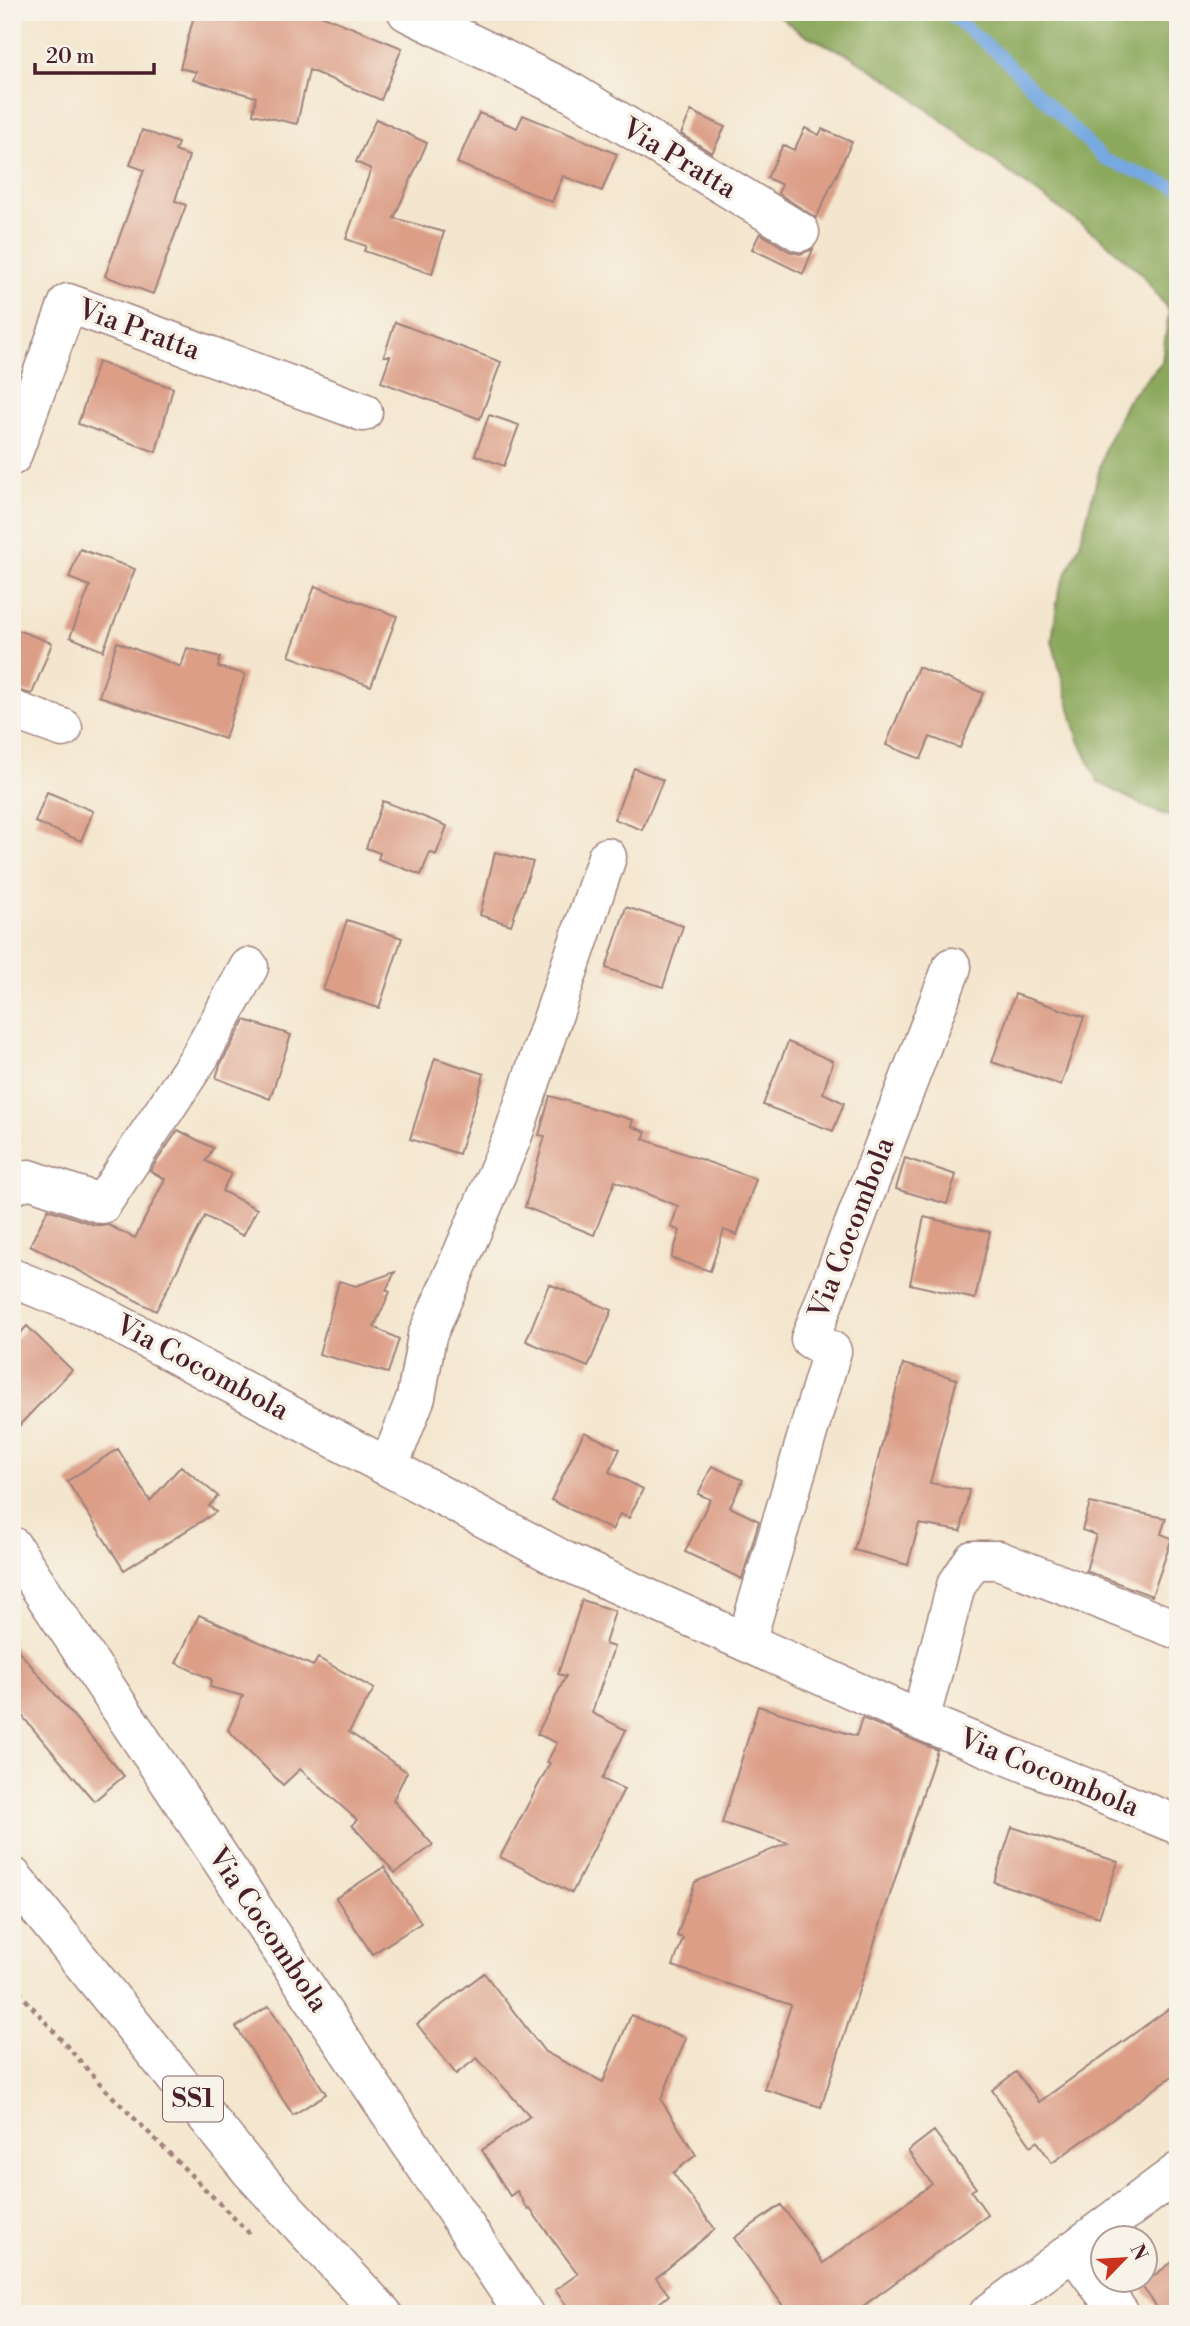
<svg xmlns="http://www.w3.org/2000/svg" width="1190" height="2326" font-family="'Libre Bodoni',serif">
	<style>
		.forest { fill: #8ba85b; stroke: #6a6443; stroke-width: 2 }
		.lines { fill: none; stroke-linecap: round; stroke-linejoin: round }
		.stream { stroke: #76a8e2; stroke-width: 12 }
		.building { fill: #dc9e87 }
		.minor-casing { stroke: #9f827c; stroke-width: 41 }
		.major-casing { stroke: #9f827c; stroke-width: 41 }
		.path { stroke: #9f827c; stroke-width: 4.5; stroke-dasharray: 5 5; stroke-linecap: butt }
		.minor { stroke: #fff; stroke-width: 38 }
		.major { stroke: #fff; stroke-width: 38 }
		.labels { text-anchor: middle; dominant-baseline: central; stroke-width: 7; stroke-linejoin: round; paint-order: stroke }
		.shield { fill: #f7f3e8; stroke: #7e5f64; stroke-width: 2 }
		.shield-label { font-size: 26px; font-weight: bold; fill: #4a1f2b }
		.street-label { font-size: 28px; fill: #4a1f2b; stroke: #f7f3e8 }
	</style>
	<rect width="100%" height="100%" fill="#f7f3e8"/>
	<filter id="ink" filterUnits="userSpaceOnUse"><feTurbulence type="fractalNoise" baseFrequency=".0143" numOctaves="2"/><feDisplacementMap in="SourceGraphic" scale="14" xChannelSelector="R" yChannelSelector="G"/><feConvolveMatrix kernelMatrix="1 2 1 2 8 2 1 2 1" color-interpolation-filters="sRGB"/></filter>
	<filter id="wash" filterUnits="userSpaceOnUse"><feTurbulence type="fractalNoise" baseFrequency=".00686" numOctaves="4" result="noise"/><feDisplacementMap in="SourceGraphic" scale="28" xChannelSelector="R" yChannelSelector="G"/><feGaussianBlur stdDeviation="1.57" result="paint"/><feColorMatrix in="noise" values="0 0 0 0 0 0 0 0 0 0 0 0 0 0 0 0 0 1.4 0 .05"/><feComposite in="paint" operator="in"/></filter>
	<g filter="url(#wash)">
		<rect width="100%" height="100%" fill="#f4e6ce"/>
		<path class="forest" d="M773 12H1178V820L1146 807 1098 782 1078 738 1052 641 1059 590 1080 544 1105 448 1127 401 1162 362 1169 311 1140 272 1102 239 1014 176 892 82 849 55 803 34Z"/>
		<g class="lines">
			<path class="stream" d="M947 12 997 53 1105 160 1178 188"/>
		</g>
		<g id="blocks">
			<path class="building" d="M195 12H314L402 48 381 100 309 70 297 124 253 114 256 97 193 80 196 72 180 68Z
				M691 111 725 127 712 153 681 134Z
				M479 113 517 128 523 115 617 154 602 191 563 176 552 202 457 163Z
				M376 119 427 143 394 218 444 232 432 274 364 251 366 246 346 239 371 169 356 162Z
				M805 128 819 135 822 129 852 142 816 218 778 193 782 185 767 178 783 145 794 150Z
				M142 130 178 143 175 151 189 156 175 201 186 205 153 294 105 276 144 170 130 165Z
				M760 233 789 251 800 254 813 249 803 274 752 249Z
				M395 322 501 362 480 419 381 382 390 356H384Z
				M98 362 173 388 156 452 78 424Z
				M489 415 519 425 504 466 475 455Z
				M80 549 135 569 103 651 70 637 90 586 69 578Z
				M315 586 397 616 371 686 289 656Z
				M12 628 52 643 32 694 12 689Z
				M117 642 181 667 187 648 220 657 218 667 245 674 225 739 99 696Z
				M918 667 983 693 960 748 930 737 921 759 886 745Z
				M634 768 663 780 642 830 614 819Z
				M47 792 93 811 81 841 35 822Z
				M383 801 447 826 436 855 430 852 421 875 378 859 380 853 366 848Z
				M495 852 533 862 511 925 480 915Z
				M626 907 683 926 663 987 606 968Z
				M347 920 402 938 379 1008 323 990Z
				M1015 994 1084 1017 1061 1085 992 1062Z
				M245 1020 291 1035 270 1099 216 1078 220 1065Z
				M788 1042 833 1061 823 1093 844 1103 833 1131 763 1105Z
				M435 1058 484 1074 459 1154 410 1139Z
				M550 1096 633 1120 631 1126 646 1132 643 1139 756 1179 737 1235 724 1230 710 1271 671 1258 680 1231 671 1227 678 1206 615 1181 594 1235 525 1207 545 1136 539 1135Z
				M178 1130 213 1148 206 1161 231 1174 222 1191 257 1209 243 1236 205 1216 156 1311 30 1245 48 1209 95 1225H108L135 1238 165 1179 150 1171Z
				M905 1158 956 1175 947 1204 896 1189Z
				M924 1217 990 1232 975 1299 910 1284Z
				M395 1272 386 1290 390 1292 374 1327 399 1339 388 1373 319 1354 339 1281 356 1286Z
				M549 1284 612 1310 588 1367 526 1341Z
				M27 1326 72 1370 12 1433V1342Z
				M903 1364 957 1379 930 1483 969 1490 961 1531 919 1524 908 1565 854 1550Z
				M584 1432 620 1449 609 1472 643 1489 629 1518 620 1514 612 1530 551 1500Z
				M118 1449 150 1501 181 1466 218 1496 209 1506 216 1512 124 1570 67 1481Z
				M712 1466 743 1480 730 1507 759 1521 742 1579 685 1552 710 1499 698 1494Z
				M1090 1503 1166 1518 1161 1534 1172 1538 1152 1596 1086 1571 1096 1535 1082 1530Z
				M582 1600 615 1611 605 1644 614 1647 592 1713 626 1730 602 1779 624 1789 572 1893 500 1857 550 1763 547 1762 557 1743 537 1734 566 1676 558 1674Z
				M199 1615 313 1666 318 1658 374 1689 349 1732 407 1772 393 1800 433 1845 395 1873 352 1825 357 1820 300 1769 283 1785 228 1730 243 1696 210 1687 211 1679 176 1663Z
				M12 1643 124 1776 94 1801 12 1704Z
				M758 1706 856 1736 862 1718 937 1750 821 2107 764 2089 791 2005 673 1966 683 1938 677 1936 695 1882 788 1843 722 1823Z
				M1012 1827 1118 1862 1099 1917 994 1882Z
				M384 1867 421 1923 372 1954 336 1898Z
				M484 1973 545 2052 603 2082 631 2015 686 2038 661 2100 696 2155 673 2173 715 2229 656 2278 669 2295 646 2314H573L555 2290 578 2274 530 2209 528 2210 517 2191 510 2196 482 2150 530 2116 477 2058 456 2074 417 2024Z
				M1178 2002V2072L1052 2163 1037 2141 1031 2146 992 2090 1016 2072 1039 2102Z
				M269 2006 326 2094 293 2115 236 2027Z
				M934 2131 976 2188 971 2191 988 2215 852 2314H789L734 2238 781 2205 823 2263 932 2184 908 2151Z
				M1178 2258V2314H1162L1141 2285Z"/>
		</g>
	</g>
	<g filter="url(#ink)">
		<use href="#blocks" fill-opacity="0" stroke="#9f827c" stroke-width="2"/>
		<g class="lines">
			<defs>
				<path id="minor" d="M407 12 571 92 800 232
					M12 456 68 303 363 412
					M12 710 63 728
					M12 1186 29 1179 102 1204 199 1058 249 967
					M12 1278 90 1309 565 1561 920 1720 1178 1825
					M389 1466 416 1397 427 1336 512 1138 607 857
					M12 1546 524 2314
					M746 1642 832 1351 810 1339 952 967
					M920 1720 956 1586 973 1560H998L1178 1630
					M1073 2250 1120 2314
					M988 2314 1178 2172"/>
				<path id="major" d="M12 1876 250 2170 383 2314"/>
			</defs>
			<use href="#minor" class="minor-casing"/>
			<use href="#major" class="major-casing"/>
			<path class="path" d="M12 1984 104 2088 253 2237"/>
			<use href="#minor" class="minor"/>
			<use href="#major" class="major"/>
		</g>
	</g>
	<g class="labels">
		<rect class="shield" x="163" y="2076.5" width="60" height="45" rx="5"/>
		<g class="shield-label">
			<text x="193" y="2099">SS1</text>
		</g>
		<g class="street-label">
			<text transform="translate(679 159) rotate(31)">Via Pratta</text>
			<text transform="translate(139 330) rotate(20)">Via Pratta</text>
			<text transform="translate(852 1228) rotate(-69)">Via Cocombola</text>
			<text transform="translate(202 1368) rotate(28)">Via Cocombola</text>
			<text transform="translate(1049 1773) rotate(22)">Via Cocombola</text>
			<text transform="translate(268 1930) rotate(56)">Via Cocombola</text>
		</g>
	</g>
	<rect width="1190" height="2326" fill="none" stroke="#f7f3e8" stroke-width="42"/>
	<g transform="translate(1124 2259) rotate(65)"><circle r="33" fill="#f7f3e8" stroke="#b29e9c" stroke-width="2"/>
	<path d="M0-5L12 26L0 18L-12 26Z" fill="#c8321e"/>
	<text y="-10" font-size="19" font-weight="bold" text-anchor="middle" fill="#4a1f2b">N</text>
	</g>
	<path d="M35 63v10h119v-10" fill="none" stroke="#4a1f2b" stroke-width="3.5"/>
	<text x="46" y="63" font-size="21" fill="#4a1f2b" stroke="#f7f3e8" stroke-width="5" paint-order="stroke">20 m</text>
</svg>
